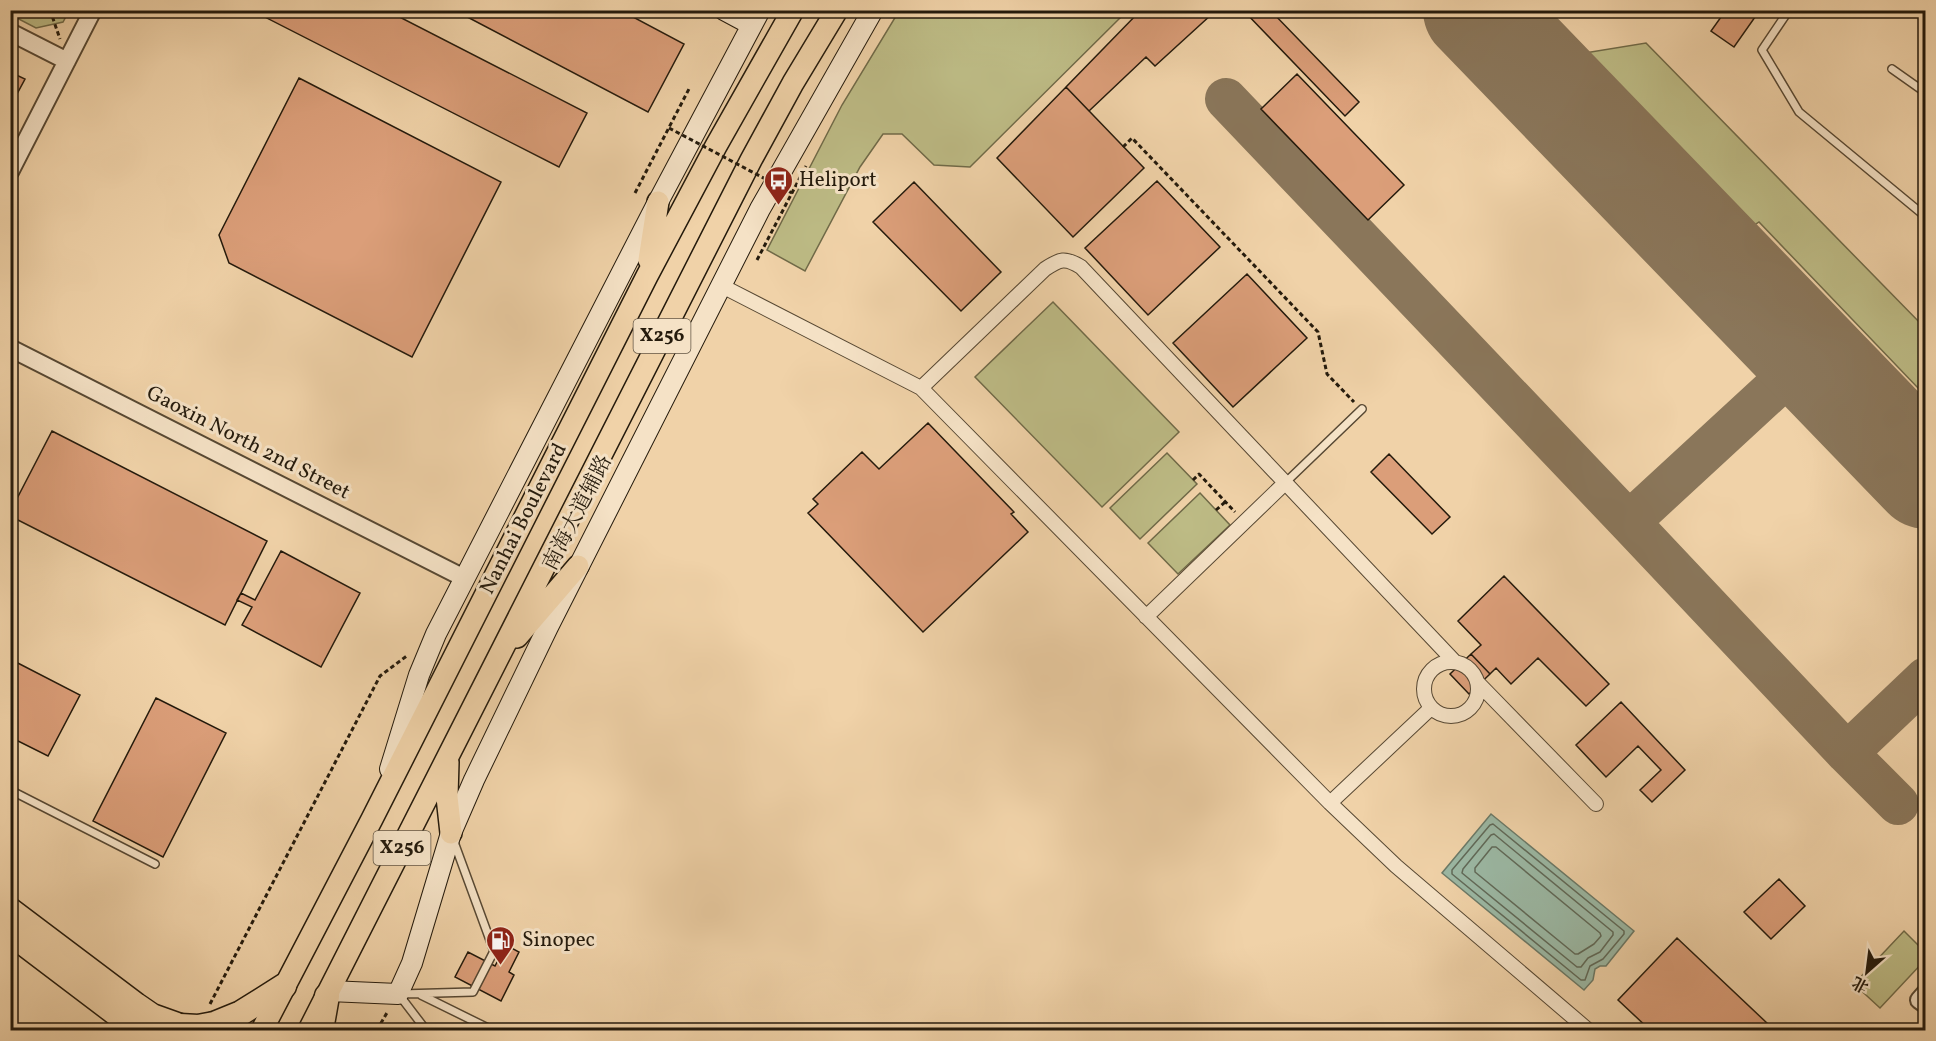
<svg xmlns="http://www.w3.org/2000/svg" width="1936" height="1041" font-family="Vollkorn,'Noto Serif SC',serif">
	<style>
		.green { fill: #bdbb85; stroke: #706a48; stroke-width: 1.5 }
		.water { fill: #9bb8a4; stroke: #6b7967; stroke-width: 1.5 }
		.lines { fill: none; stroke-linecap: round; stroke-linejoin: round }
		.shore { stroke: #606958; stroke-width: 1.5 }
		.taxiway { stroke: #8a765a; stroke-width: 42 }
		.runway { stroke: #8a765a; stroke-width: 106 }
		.building { fill: #db9e79; stroke: #241a0c; stroke-width: 1.5 }
		.service-casing { stroke: #574833; stroke-width: 10 }
		.minor-casing { stroke: #574833; stroke-width: 16 }
		.tertiary-casing { stroke: #574833; stroke-width: 20 }
		.secondary-casing { stroke: #241a0c; stroke-width: 22 }
		.primary-casing { stroke: #241a0c; stroke-width: 24 }
		.motorway-casing { stroke: #241a0c; stroke-width: 27 }
		.path { stroke: #241a0c; stroke-width: 3; stroke-dasharray: 4.5 3; stroke-linecap: butt }
		.service { stroke: #f5e2c6; stroke-width: 7 }
		.minor { stroke: #f5e2c6; stroke-width: 14 }
		.tertiary { stroke: #f5e2c6; stroke-width: 16 }
		.secondary { stroke: #f5e2c6; stroke-width: 20 }
		.primary { stroke: #f0d2a8; stroke-width: 21 }
		.motorway { stroke: #f0d2a8; stroke-width: 24 }
		.motorway-bridge-casing { stroke: #241a0c; stroke-width: 27; stroke-linecap: butt }
		.path-bridge { stroke: #241a0c; stroke-width: 3; stroke-dasharray: 4.5 3; stroke-linecap: butt }
		.motorway-bridge { stroke: #f0d2a8; stroke-width: 24 }
		.labels { text-anchor: middle; dominant-baseline: central; stroke-width: 6; stroke-linejoin: round; paint-order: stroke }
		.shield { fill: #f5e2c6; stroke: #635644; stroke-width: 1.5 }
		.shield-label { font-size: 20px; font-weight: bold; fill: #241a0c }
		.poi-label { font-size: 21px; fill: #241a0c; stroke: #f5e2c6; text-anchor: start }
		.street-label { font-size: 21px; fill: #241a0c; stroke: #f5e2c6 }
	</style>
	<rect width="100%" height="100%" fill="#f0d2a8"/>
	<filter id="stains"><feTurbulence type="fractalNoise" baseFrequency=".00333" numOctaves="4"/><feColorMatrix values="0 0 0 0 .2 0 0 0 0 .09 0 0 0 0 .02 0 0 0 .5 -.17"/></filter>
	<radialGradient id="worn" r=".72"><stop offset=".6" stop-color="#630" stop-opacity="0"/><stop offset="1" stop-color="#630" stop-opacity=".3"/></radialGradient>
	<path class="green" d="M10 11 11 10 69 11 63 22 36 28 11 15Z
		M899 11H1127L970 167 934 165 902 134H883L860 167 805 271 767 250 842 105Z
		M1646 43 1925 328V381L1918 388 1759 222 1731 241 1554 58Z
		M1053 302 1179 432 1102 507 975 377Z
		M1167 453 1197 484 1140 539 1110 508Z
		M1200 493 1230 525 1178 574 1148 543Z
		M1904 931 1925 952V960L1880 1008 1854 984Z"/>
	<path class="water" d="M1491 814 1634 931 1606 966H1600L1595 969 1593 980 1584 990 1442 873Z"/>
	<g class="lines">
		<path class="shore" d="M1493 824 1624 931V934L1603 959 1590 966 1585 980H1581L1452 874V870L1490 825Z
			M1494 834 1613 932V935L1600 952 1588 958 1581 967H1577L1462 873 1463 869 1491 835Z
			M1492 847H1496L1600 933 1601 936 1594 944 1578 954H1575L1475 872V868Z"/>
		<path class="taxiway" d="M1226 99 1629 522 1847 753 1898 804
			M1629 522 1809 356
			M1847 753 1926 678"/>
		<path class="runway" d="M1476 10 1926 476"/>
	</g>
	<path class="building" d="M251 10H386L587 113 559 167Z
		M454 10H620L684 44 648 112Z
		M1141 10H1208L1212 14 1155 66 1146 57 1089 111 1066 87Z
		M1243 10H1270L1359 102 1345 116Z
		M1726 10H1760L1734 47 1711 31Z
		M10 72 25 79 10 107Z
		M1297 74 1404 185 1368 220 1261 109Z
		M299 78 501 182 412 357 229 263 219 235Z
		M1066 87 1144 168 1073 237 997 158Z
		M1157 181 1220 247 1148 315 1085 248Z
		M914 182 1001 272 961 311 873 222Z
		M1247 274 1307 338 1233 407 1173 343Z
		M928 423 1014 512 1011 514 1028 532 923 632 808 513 818 504 813 499 862 452 879 469Z
		M52 431 267 541 225 625 10 516V512Z
		M1389 454 1450 517 1432 534 1371 472Z
		M281 551 360 593 321 667 242 625 252 607 237 600 241 593 255 600Z
		M1504 576 1609 684 1586 706 1538 658 1511 684 1496 668 1490 674 1471 654 1481 645 1458 621Z
		M1471 654 1490 674 1469 694 1450 674Z
		M10 659 80 695 48 756 10 737Z
		M156 698 226 733 163 857 93 821Z
		M1621 702 1685 770 1652 802 1640 790 1661 770 1638 746 1606 777 1576 745Z
		M1779 879 1805 906 1771 939 1744 912Z
		M1677 938 1768 1024 1762 1030H1650L1618 1000Z
		M506 945 519 952 509 972 514 975 501 1001 455 977 468 952 495 966Z"/>
	<g class="lines">
		<defs>
			<path id="service" d="M1789 10 1762 50 1799 112 1926 217
				M1892 69 1926 93
				M1285 483 1362 409
				M10 790 155 864
				M401 994 473 992 494 951 454 842
				M421 995 492 1030
				M400 996 426 1030"/>
			<path id="minor" d="M720 285 921 388 1330 803 1396 866 1588 1030
				M921 388 1045 269C1060 259 1065 257 1081 267L1454 661
				M1146 617 1285 483
				M1424 689a27 27 0 1 1 54 0a27 27 0 1 1-54 0Z
				M1478 683 1596 804
				M1330 803 1431 708"/>
			<path id="tertiary" d="M10 32 67 61
				M10 172 93 10
				M10 348 464 578
				M1926 992 1919 1000 1926 1005"/>
			<path id="secondary" d="M724 10 752 25
				M390 769 419 675 436 634 658 202 760 10
				M329 991 398 994 412 963 451 833 474 780 548 627 760 209 873 10"/>
			<path id="primary" d="M649 260 658 202
				M517 637 578 566
				M448 762 447 797 451 833
				M262 1030 372 819 647 276 716 146 793 10
				M309 1030 751 160 793 83 837 10"/>
			<path id="motorway" d="M10 910 136 1005 152 1016 180 1026
				M10 933 138 1030
				M214 1024 241 1013 284 986
				M321 1030 327 996"/>
		</defs>
		<use href="#service" class="service-casing"/>
		<use href="#minor" class="minor-casing"/>
		<use href="#tertiary" class="tertiary-casing"/>
		<use href="#secondary" class="secondary-casing"/>
		<use href="#primary" class="primary-casing"/>
		<use href="#motorway" class="motorway-casing"/>
		<path class="path" d="M50 10 60 39
			M1123 147 1132 138 1318 332 1327 374 1354 402
			M635 193 690 87
			M757 260 806 166
			M1193 480 1199 474 1235 512
			M1216 510 1225 502
			M210 1004 380 676 408 655
			M377 1030 388 1011"/>
		<use href="#service" class="service"/>
		<use href="#minor" class="minor"/>
		<use href="#tertiary" class="tertiary"/>
		<use href="#secondary" class="secondary"/>
		<use href="#primary" class="primary"/>
		<use href="#motorway" class="motorway"/>
		<defs>
			<path id="motorway-bridge" d="M180 1026 198 1027 214 1024"/>
		</defs>
		<use href="#motorway-bridge" class="motorway-bridge-casing"/>
		<path class="path-bridge" d="M669 128 792 193"/>
		<use href="#motorway-bridge" class="motorway-bridge"/>
	</g>
	<defs>
		<symbol id="bus-pin" viewBox="-11 -11 22 30"><path d="M0 17L-7.5 6A9.5 9.5 0 1 1 7.5 6Z" fill="#8f2418" stroke="#f5e2c6"/><path d="M-5-6H5V4H4V6H2V4H-2V6H-4V4H-5ZM-3.5-4V0h7V-4ZM-3.5 1.2v1.5H-2V1.2ZM2 1.2v1.5H3.5V1.2Z" fill="#fff"/></symbol>
		<symbol id="fuel-pin" viewBox="-11 -11 22 30"><path d="M0 17L-7.5 6A9.5 9.5 0 1 1 7.5 6Z" fill="#8f2418" stroke="#f5e2c6"/><path d="M-5.5-6h7V0h2V4h1.3V-2.5L3-4.5l.8-.8L6-3V5H2.5V1h-1V6h-7ZM-4.2-4.7v3.2H.2V-4.7Z" fill="#fff"/></symbol>
	</defs>
	<g fill-rule="evenodd">
		<use href="#bus-pin" x="762" y="164" width="33" height="45"/>
		<use href="#fuel-pin" x="484" y="924" width="33" height="45"/>
	</g>
	<g class="labels">
		<g class="shield">
			<rect x="633.5" y="319" width="57" height="34" rx="4.5"/>
			<rect x="373.5" y="831" width="57" height="34" rx="4.5"/>
		</g>
		<g class="shield-label">
			<text x="662" y="336">X256</text>
			<text x="402" y="848">X256</text>
		</g>
		<g class="poi-label">
			<text x="799" y="180">Heliport</text>
			<text x="522" y="940">Sinopec</text>
		</g>
		<g class="street-label">
			<text transform="translate(248 443) rotate(27)">Gaoxin North 2nd Street</text>
			<text transform="translate(578 513) rotate(-63)">南海大道辅路</text>
			<text transform="translate(524 519) rotate(-63)">Nanhai Boulevard</text>
		</g>
	</g>
	<rect width="1936" height="1041" fill="none" stroke="#f0d2a8" stroke-width="36"/>
	<rect x="12" y="12" width="1912" height="1017" fill="none" stroke="#241a0c" stroke-width="3"/>
	<rect x="18" y="18" width="1900" height="1005" fill="none" stroke="#241a0c" stroke-width="1.5"/>
	<g transform="translate(1867 972) rotate(208)" stroke="#f5e2c6" stroke-width="4.5" paint-order="stroke">
	<path d="M0-4.5L10 22L0 15L-10 22Z" fill="#241a0c"/>
	<text y="-9" font-size="16" font-weight="bold" text-anchor="middle" fill="#241a0c">北</text>
	</g>
	<rect width="100%" height="100%" filter="url(#stains)"/>
	<rect width="100%" height="100%" fill="url(#worn)"/>
</svg>
